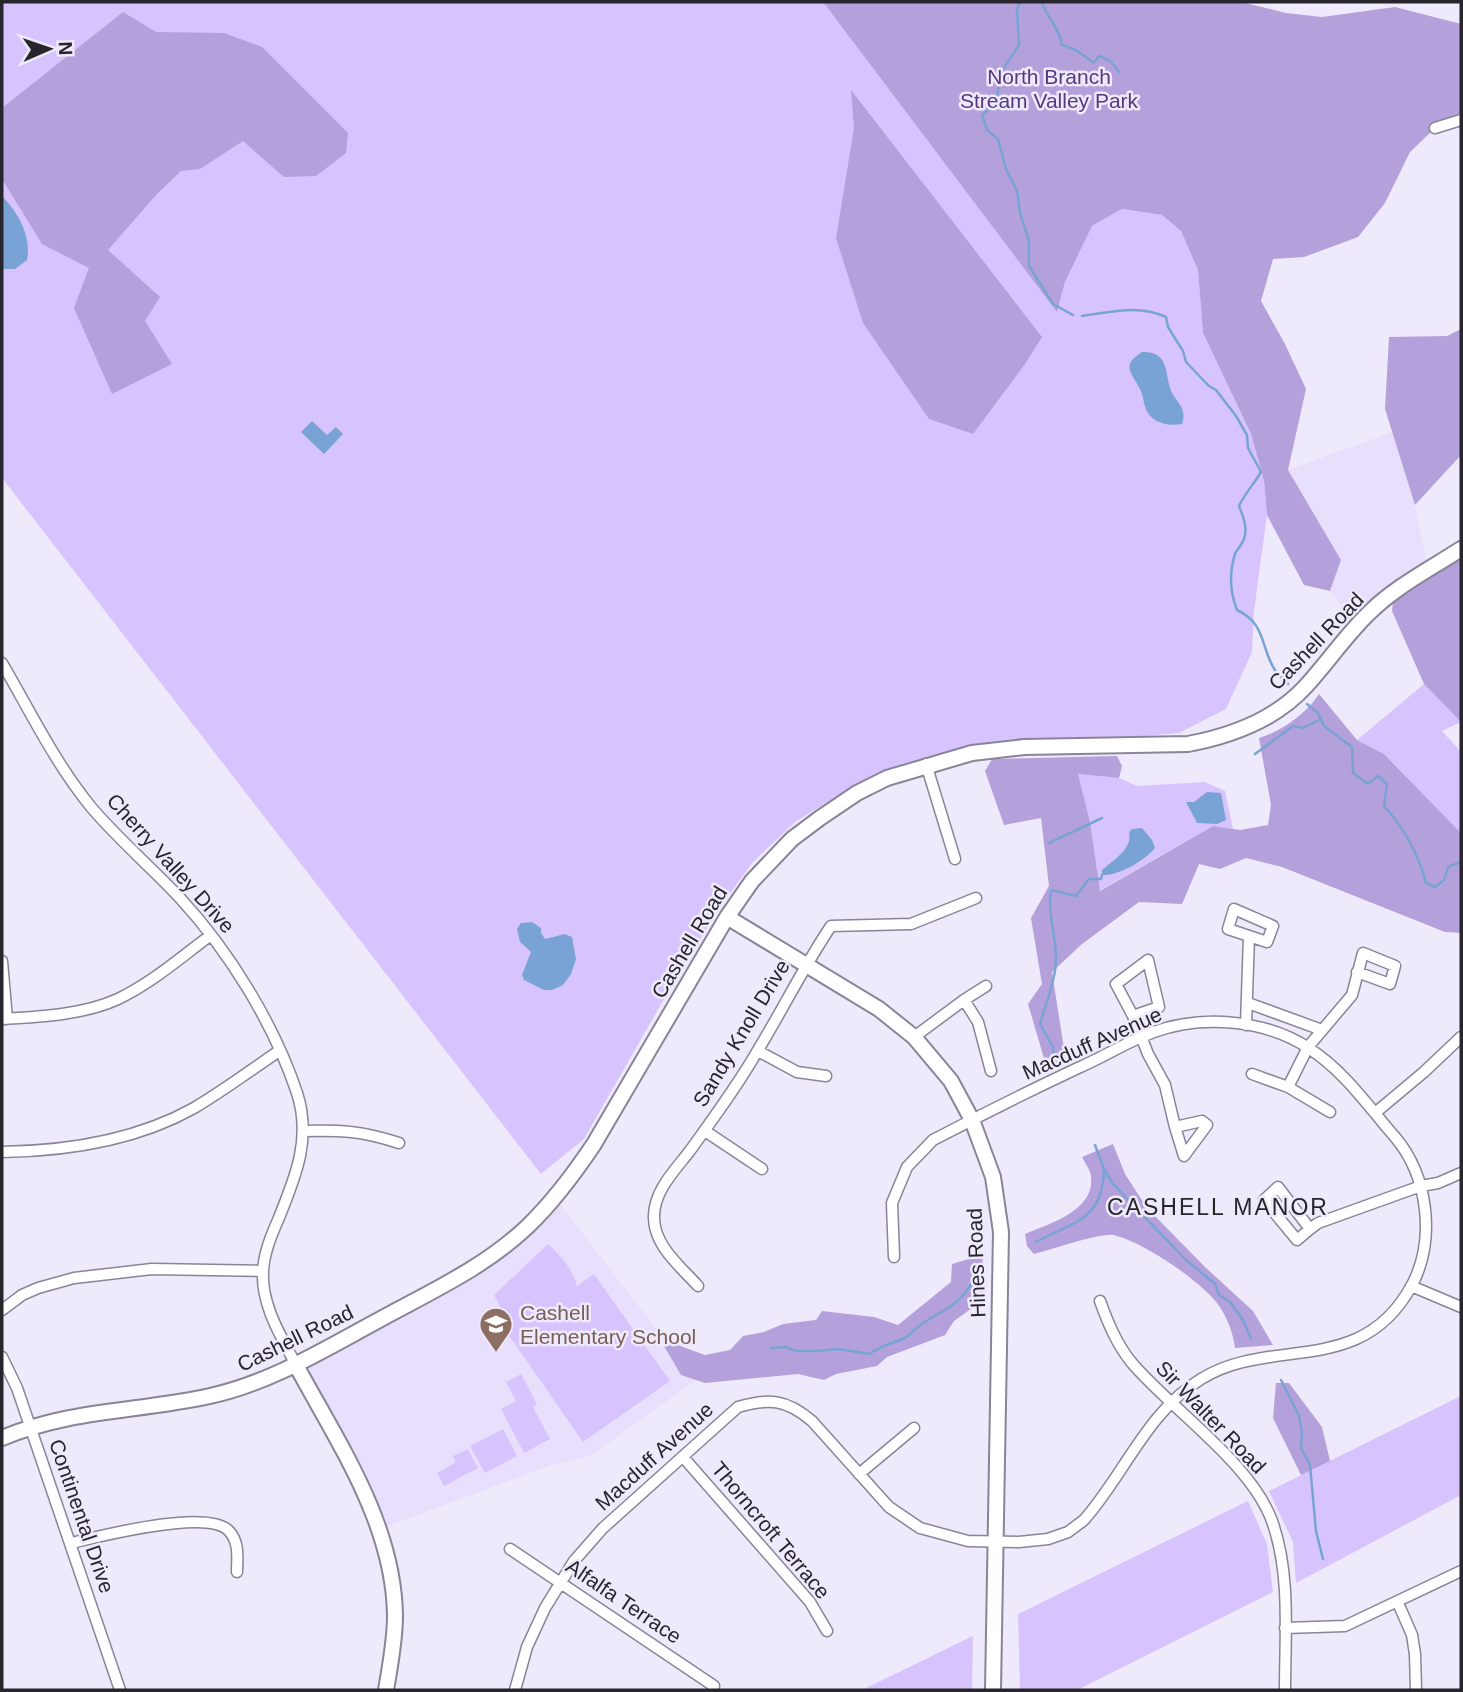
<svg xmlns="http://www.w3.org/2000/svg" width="1463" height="1692" font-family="Helvetica,sans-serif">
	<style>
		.built { fill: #e8dffd }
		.green { fill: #d7c4fe; fill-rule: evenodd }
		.forest { fill: #b4a0db }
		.water { fill: #79a3d5 }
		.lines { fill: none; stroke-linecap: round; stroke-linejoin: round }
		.stream { stroke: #79a3d5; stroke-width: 2.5 }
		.street-casing { stroke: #8a8498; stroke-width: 13 }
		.secondary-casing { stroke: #8a8498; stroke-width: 18 }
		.street { stroke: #fff; stroke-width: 10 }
		.secondary { stroke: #fff; stroke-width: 14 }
		.labels { text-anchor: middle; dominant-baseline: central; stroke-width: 5; stroke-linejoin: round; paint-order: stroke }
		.park-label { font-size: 21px; fill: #563980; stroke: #efe9fc }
		.street-label { font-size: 21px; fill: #28252d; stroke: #efe9fc }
		.education-label { font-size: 21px; fill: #785e54; stroke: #efe9fc; text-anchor: start }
		.neighbourhood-label { font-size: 23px; letter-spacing: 2px; fill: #28252d; stroke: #efe9fc }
	</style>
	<rect width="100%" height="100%" fill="#efe9fc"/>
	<path class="built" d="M1392 432 1415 505 1428 570 1358 626 1330 591 1341 560 1288 470Z
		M555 1198 696 1380 590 1456 549 1466 380 1529 296 1365 448 1283Z"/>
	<path class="green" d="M2 2H823L1057 311 1065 282 1092 226 1122 209 1162 215 1181 231 1198 270 1203 333 1251 434 1264 481 1267 515 1254 611 1252 652 1226 709 1179 733 1099 740 1002 742 934 757 889 771 840 794 795 822 752 863 716 913 672 985 584 1139 541 1174 2 478ZM854 117 1041 337 854 128Z
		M1424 684 1461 722 1442 731 1461 752V833L1384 754 1357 740Z
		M1077 774 1119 778 1137 786 1205 782 1225 791 1233 829 1213 826 1099 891 1090 822Z
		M548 1244C561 1256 572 1268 577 1286L594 1274 670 1381 583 1442 508 1334 513 1331 494 1295Z
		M521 1374 537 1404 533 1407 550 1439 524 1453 501 1409 516 1401 506 1382Z
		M1461 1396V1495L1296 1583 1293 1542 1269 1491Z
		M503 1429 517 1456 485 1473 470 1446Z
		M468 1449 478 1468 444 1486 437 1473 456 1462 453 1456Z
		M1248 1501 1267 1544 1273 1592 1077 1690H1020L1018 1614Z
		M973 1636 972 1690H862Z"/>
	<path class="forest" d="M823 2H1241L1286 13 1322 17 1395 7 1461 24V120L1435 128 1410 152 1385 203 1358 237 1304 257 1273 259 1261 301 1285 344 1306 389 1288 470 1341 560 1330 591 1304 585 1267 515 1264 481 1251 434 1203 333 1198 270 1181 231 1162 215 1122 209 1092 226 1065 282 1057 312Z
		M123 12 156 32 224 33 262 47 348 133 346 153 316 176 284 177 243 141 200 169 181 171 156 195 108 250 160 297 145 321 172 364 112 394 74 308 89 268 42 244 2 179V108Z
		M851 90 1042 337 1025 364 973 434 929 419 863 323 836 238 854 128Z
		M1461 329V455L1415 505 1385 409 1389 337 1447 336Z
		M1461 549V722L1424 684 1392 611 1394 593Z
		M1319 694 1357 740 1384 754 1461 833V933L1445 932 1282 867 1246 858 1220 869 1199 864 1182 904 1139 902 1082 944 1052 972 1065 1055 1048 1072 1028 1004 1042 984 1031 918 1049 886 1041 818 1004 825 985 771 992 759 1117 756 1122 766 1119 778 1078 774 1090 822 1100 891 1213 826 1240 830 1268 825 1271 805 1259 738C1282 731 1306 714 1319 694Z
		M1113 1144 1125 1174 1147 1208 1205 1267 1253 1311 1273 1345 1235 1348C1233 1333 1227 1316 1217 1303 1199 1280 1142 1241 1113 1235 1099 1233 1051 1250 1034 1254L1027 1246 1025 1234C1049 1224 1095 1211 1091 1177 1091 1171 1085 1163 1082 1157Z
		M982 1255 986 1298 954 1321 945 1335 887 1357 877 1366 836 1374 824 1380 798 1374 705 1383 681 1375 664 1346 672 1343 705 1355 730 1350 743 1336 764 1332 783 1324 816 1320 822 1311 874 1317 898 1325 951 1282 952 1264Z
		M1276 1383H1289L1322 1427 1330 1461 1301 1475 1273 1418Z"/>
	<path class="water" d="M2 196C18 212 32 237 27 260L15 269H2Z
		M1142 352C1171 351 1164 376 1172 393 1179 405 1187 409 1182 424 1167 427 1149 422 1145 406 1143 400 1143 395 1140 389 1132 373 1120 366 1142 352Z
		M312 421 327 435 336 427 343 434 324 454 301 432Z
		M1207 792 1221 793 1226 820 1217 824 1197 823 1186 802H1194Z
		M1142 828 1152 840 1155 848C1144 861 1119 876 1102 875V870C1113 860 1133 849 1129 832L1132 829Z
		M532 922 541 928V933L545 939 565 934 572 937 576 959 571 974 563 985 552 990H544L524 980 522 975 531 952 520 942 517 929 521 923Z"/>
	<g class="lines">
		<path class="stream" d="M1020 2 1017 10 1019 45 1003 69 995 104 982 115 987 130 998 139 1006 169 1017 191 1020 213 1029 241V266L1053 304 1073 315
			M1042 2C1047 19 1059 26 1062 45L1076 50 1094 63 1099 56 1110 61 1119 72
			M1082 316C1111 312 1139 304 1166 317L1168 327 1183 351 1186 362 1209 386 1216 390 1236 416 1247 435 1248 448 1261 472C1254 484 1245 493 1239 506 1243 516 1248 528 1244 539 1242 545 1237 549 1235 554 1229 573 1230 592 1237 610 1267 624 1260 648 1276 672 1279 676 1285 680 1288 684
			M1307 704 1318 713 1324 726 1352 747 1353 773 1368 784 1378 776 1387 784 1384 806C1405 829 1418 853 1426 883L1435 887 1444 880 1448 867 1461 862
			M1255 754 1293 726 1303 728 1321 719
			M1049 843 1102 818
			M1054 1057 1053 1047 1040 1024C1046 1003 1056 979 1056 958 1056 936 1047 911 1051 890L1076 896 1089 879H1101L1102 875
			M1095 1145 1104 1169 1113 1184 1186 1260 1215 1284 1219 1295 1230 1302 1243 1320 1251 1339
			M1036 1242C1074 1221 1103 1221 1104 1169
			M771 1348 785 1347 796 1351H817L839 1349 869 1354C881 1346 892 1343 905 1338 911 1335 915 1328 922 1324 949 1305 956 1310 975 1278
			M1281 1380 1299 1416 1302 1433 1301 1448 1310 1465 1316 1531 1323 1559"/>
		<defs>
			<path id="street" d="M1435 128 1461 120
				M2 663C30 711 55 763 91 807 119 840 151 867 180 898 229 951 274 1024 297 1093 312 1139 295 1178 278 1220 271 1236 264 1253 263 1271 261 1305 281 1336 296 1365
				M926 764 955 859
				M1148 960 1159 1007 1133 1016 1116 984Z
				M2 961 7 1019
				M964 1000 986 986
				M1248 1003 1322 1030
				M1133 1016 1148 1054 1165 1085 1175 1127
				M2 1019C39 1017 83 1015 118 999 152 983 181 957 211 935
				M1246 1025 1249 936 1267 942 1273 926 1234 909 1228 929 1249 936
				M914 1037 964 1000 978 1022 991 1071
				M758 1051 797 1072 826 1076
				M1252 1074 1288 1087
				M1330 1112 1288 1087 1308 1047 1352 995 1363 953 1395 966 1390 984 1357 972
				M1375 1113 1424 1072 1461 1037
				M1202 1121 1207 1125 1184 1156 1175 1127Z
				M303 1131C342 1130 362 1131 399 1143
				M705 1131 762 1169
				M2 1152C66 1151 137 1140 194 1108 223 1091 251 1070 279 1051
				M1310 1229 1297 1240 1264 1200 1278 1187 1310 1229 1318 1223 1421 1186 1438 1183 1461 1173
				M698 1286C680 1266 653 1245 654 1216 654 1191 675 1170 689 1152 713 1119 738 1085 758 1050 783 1009 804 966 831 926L911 924 976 898
				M1411 1286 1461 1307
				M1100 1301C1108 1323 1117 1345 1132 1363 1172 1410 1251 1463 1272 1521 1291 1574 1285 1635 1285 1690
				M2 1310 22 1295 38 1288 74 1278 152 1269 263 1271
				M2 1357 17 1388 120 1690
				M683 1457 810 1602 827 1631
				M859 1474 914 1428
				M71 1543C101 1536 208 1508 229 1531 240 1543 237 1558 237 1572
				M510 1549 714 1686
				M1398 1603 1412 1635 1415 1654 1416 1690
				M1285 1628 1345 1626 1461 1571
				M515 1690 527 1647 545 1608 574 1561 603 1528 738 1407C769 1398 786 1399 812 1421L889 1507 920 1528 968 1541 1019 1542 1048 1539 1068 1532 1084 1520C1124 1475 1147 1412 1201 1379 1272 1335 1361 1379 1412 1285 1436 1239 1428 1176 1395 1137 1368 1106 1345 1072 1310 1049 1267 1020 1203 1014 1154 1032 1128 1041 1104 1057 1078 1068 1029 1091 981 1115 933 1140L907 1167 892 1203 894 1257"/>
			<path id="secondary" d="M727 917 879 1009 914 1037 951 1081 972 1120 993 1177 1001 1232 993 1690
				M296 1365C338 1443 394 1524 395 1616 395 1641 390 1666 386 1690
				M2 1438C72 1409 137 1412 210 1396 270 1383 325 1349 379 1320 430 1292 485 1267 527 1227 553 1202 574 1174 594 1144L727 917 752 881 792 839 820 818 857 793 887 778 972 753 1024 747 1188 744C1231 736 1276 719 1306 686 1328 662 1346 635 1369 613 1395 587 1430 569 1461 549"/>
		</defs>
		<use href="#street" class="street-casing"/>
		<use href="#secondary" class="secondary-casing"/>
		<use href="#street" class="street"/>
		<use href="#secondary" class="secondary"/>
	</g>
	<defs>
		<symbol id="school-pin" viewBox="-11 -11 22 30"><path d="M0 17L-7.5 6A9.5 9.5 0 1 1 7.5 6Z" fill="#8d6e63" stroke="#efe9fc"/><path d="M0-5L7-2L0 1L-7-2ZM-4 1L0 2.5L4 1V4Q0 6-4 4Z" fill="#fff"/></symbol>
	</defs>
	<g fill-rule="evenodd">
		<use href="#school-pin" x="477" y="1305" width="38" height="52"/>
	</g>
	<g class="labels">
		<g class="park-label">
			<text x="1049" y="76">North Branch<tspan x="1049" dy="24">Stream Valley Park</tspan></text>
		</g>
		<g class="street-label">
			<text transform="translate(1316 641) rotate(-46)">Cashell Road</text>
			<text transform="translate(171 863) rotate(48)">Cherry Valley Drive</text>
			<text transform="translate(689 942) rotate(-59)">Cashell Road</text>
			<text transform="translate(741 1033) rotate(-59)">Sandy Knoll Drive</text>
			<text transform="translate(1092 1043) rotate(-24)">Macduff Avenue</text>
			<text transform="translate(976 1263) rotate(-92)">Hines Road</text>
			<text transform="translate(295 1338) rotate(-26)">Cashell Road</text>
			<text transform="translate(1211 1417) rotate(46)">Sir Walter Road</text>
			<text transform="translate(654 1456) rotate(-42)">Macduff Avenue</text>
			<text transform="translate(82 1516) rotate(71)">Continental Drive</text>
			<text transform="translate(771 1530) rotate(50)">Thorncroft Terrace</text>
			<text transform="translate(624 1601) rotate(34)">Alfalfa Terrace</text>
		</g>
		<g class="education-label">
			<text x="520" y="1312">Cashell<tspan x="520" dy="24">Elementary School</tspan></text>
		</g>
		<g class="neighbourhood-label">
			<text x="1218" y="1207">CASHELL MANOR</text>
		</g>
	</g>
	<rect width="1463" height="1692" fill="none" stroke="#28252d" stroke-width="7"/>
	<g transform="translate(49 49) rotate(88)" stroke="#efe9fc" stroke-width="5" paint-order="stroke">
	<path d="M0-5L12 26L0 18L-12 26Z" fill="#28252d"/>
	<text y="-10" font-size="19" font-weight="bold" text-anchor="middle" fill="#28252d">N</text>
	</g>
</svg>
